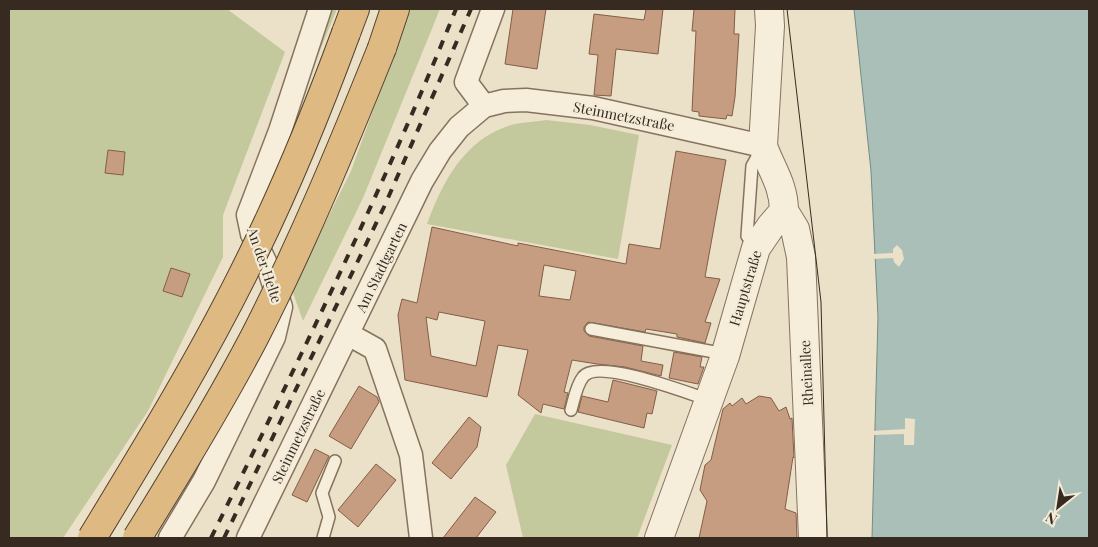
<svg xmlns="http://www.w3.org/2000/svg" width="1098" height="547" font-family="'Playfair Display',serif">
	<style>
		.green { fill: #c4c89d }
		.water { fill: #a9bfb8; stroke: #708d86 }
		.pier { fill: #ebe0c8 }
		.building { fill: #c69d81; stroke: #835e46; fill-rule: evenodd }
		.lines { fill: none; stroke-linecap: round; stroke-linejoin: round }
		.service-casing { stroke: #86735e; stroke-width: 14 }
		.minor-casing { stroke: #86735e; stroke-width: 25 }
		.tertiary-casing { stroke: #86735e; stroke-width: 30 }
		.trunk-casing { stroke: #544232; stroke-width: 30 }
		.service { stroke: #f6eedb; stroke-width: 11 }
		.minor { stroke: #f6eedb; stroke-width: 22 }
		.tertiary { stroke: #f6eedb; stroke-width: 28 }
		.trunk { stroke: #deba82; stroke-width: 28 }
		.tram { stroke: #372b21; stroke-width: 1 }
		.rail { stroke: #372b21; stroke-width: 4; stroke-dasharray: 9 9; stroke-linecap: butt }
		.trunk-bridge-casing { stroke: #544232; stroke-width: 30; stroke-linecap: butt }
		.trunk-bridge { stroke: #deba82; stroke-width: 28 }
		.labels { text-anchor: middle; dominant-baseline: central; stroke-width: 4.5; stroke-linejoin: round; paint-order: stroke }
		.street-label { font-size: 14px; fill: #372b21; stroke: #f3ebd7 }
	</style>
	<rect width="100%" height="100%" fill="#ebe0c8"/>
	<path class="green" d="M9 9H227L285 52 223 215V257L148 411 63 538H9Z
		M327 9H337L299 101Z
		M410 9H440L363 198 303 321 292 290 351 171Z
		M546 120 590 125 639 135 618 259 427 224C443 181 464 140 511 125 522 122 534 122 546 120Z
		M535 414 672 445 637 538H523L506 465Z"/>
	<path class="water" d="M854 9H1089V538H872L878 317 871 171Z"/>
	<path class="pier" d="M897 245 902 250 904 259 899 267 894 262 893 258 873 259 872 254 893 253V249Z
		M905 418 915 419 914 445H904V434L872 435V431L905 429Z"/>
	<path class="building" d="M513 9H546L537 69 505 64Z
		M646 9H663L658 54 616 49 611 96 594 95 598 55 589 54 594 14 644 20Z
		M694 9H735L734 34H739L735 97 732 116 727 115 726 119 699 116V112L692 111 696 31H692Z
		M108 150 125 152 123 175 105 173Z
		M676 151 726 160 705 277 720 279 705 322 711 323 705 343 677 337V334L646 329 645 332 588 322 584 327V331L589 336 643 346 641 361 663 365 661 376 625 367 597 364 572 360 564 392 568 393 564 409 543 404 541 413 518 395 528 350 498 345 487 397 405 380 398 315 402 299 417 303 432 227 518 246V243L626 264 629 244 660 249ZM544 265 576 271 570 300 539 296ZM439 312 485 321 476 366 431 356 426 317 437 320Z
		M171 268 190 274 182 297 163 291Z
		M674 352 702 357 700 367H704L698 384 669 378Z
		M613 380 657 391 652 414 647 413 644 428 578 412 582 396 608 402Z
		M359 386 377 397 379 402 351 449 329 436Z
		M759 396 771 398 779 411 786 407 790 419 792 418 794 458 793 457 785 509 796 513 797 538H699L707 501 700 490 705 465 711 460 723 409 730 403 732 406 742 398 746 404Z
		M469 417 481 427 477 447 451 479 432 463Z
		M315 449 329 456 307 502 292 495Z
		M376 464 396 480 358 527 338 510Z
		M475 497 496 512 476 538H443Z"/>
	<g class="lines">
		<defs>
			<path id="service" d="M756 248 747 236 752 166 761 150
				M591 329 725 354
				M571 410C574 400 576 386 583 377 597 358 688 393 709 400
				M323 538 329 517 322 493 335 461"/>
			<path id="minor" d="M484 106 466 82 493 9
				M348 334 375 349 411 455 421 538
				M170 538 204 481 274 337 281 307 269 270 252 234 248 215 280 131 320 9
				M248 538 422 181 440 151 459 127 484 106 504 101 526 100 593 108 763 146"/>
			<path id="tertiary" d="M784 211 795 229 801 257 813 538
				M659 538 725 356 756 248 771 226 784 211C784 185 771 169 763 146L770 26 769 9"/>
			<path id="trunk" d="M346 33 355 9
				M382 48 395 9"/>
		</defs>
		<use href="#service" class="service-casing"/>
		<use href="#minor" class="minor-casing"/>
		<use href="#tertiary" class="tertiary-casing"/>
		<use href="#trunk" class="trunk-casing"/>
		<use href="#service" class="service"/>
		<use href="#minor" class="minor"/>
		<use href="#tertiary" class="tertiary"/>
		<use href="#trunk" class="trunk"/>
		<path class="tram" d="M787 9 821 302 827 538"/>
		<path class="rail" d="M211 538C297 364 383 190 456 9
			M224 538 384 207 471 9"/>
		<defs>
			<path id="trunk-bridge" d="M92 538C148 446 205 353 252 256 288 183 318 109 346 33
				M137 538C178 472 219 405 255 336 303 242 343 145 382 48"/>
		</defs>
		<use href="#trunk-bridge" class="trunk-bridge-casing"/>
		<use href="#trunk-bridge" class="trunk-bridge"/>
	</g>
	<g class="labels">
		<g class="street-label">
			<text transform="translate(624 116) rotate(11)">Steinmetzstraße</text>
			<text transform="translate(265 265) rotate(71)">An der Helte</text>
			<text transform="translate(381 267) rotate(-64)">Am Stadtgarten</text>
			<text transform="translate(745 288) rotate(-73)">Hauptstraße</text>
			<text transform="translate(806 373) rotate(-93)">Rheinallee</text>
			<text transform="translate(298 436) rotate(-64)">Steinmetzstraße</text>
		</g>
	</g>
	<rect width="1098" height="547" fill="none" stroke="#372b21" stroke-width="20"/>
	<g transform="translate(1058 507) rotate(210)" stroke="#f3ebd7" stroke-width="4" paint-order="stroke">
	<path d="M0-4L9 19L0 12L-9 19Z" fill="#372b21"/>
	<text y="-8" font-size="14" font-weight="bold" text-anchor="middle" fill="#372b21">N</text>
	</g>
</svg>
